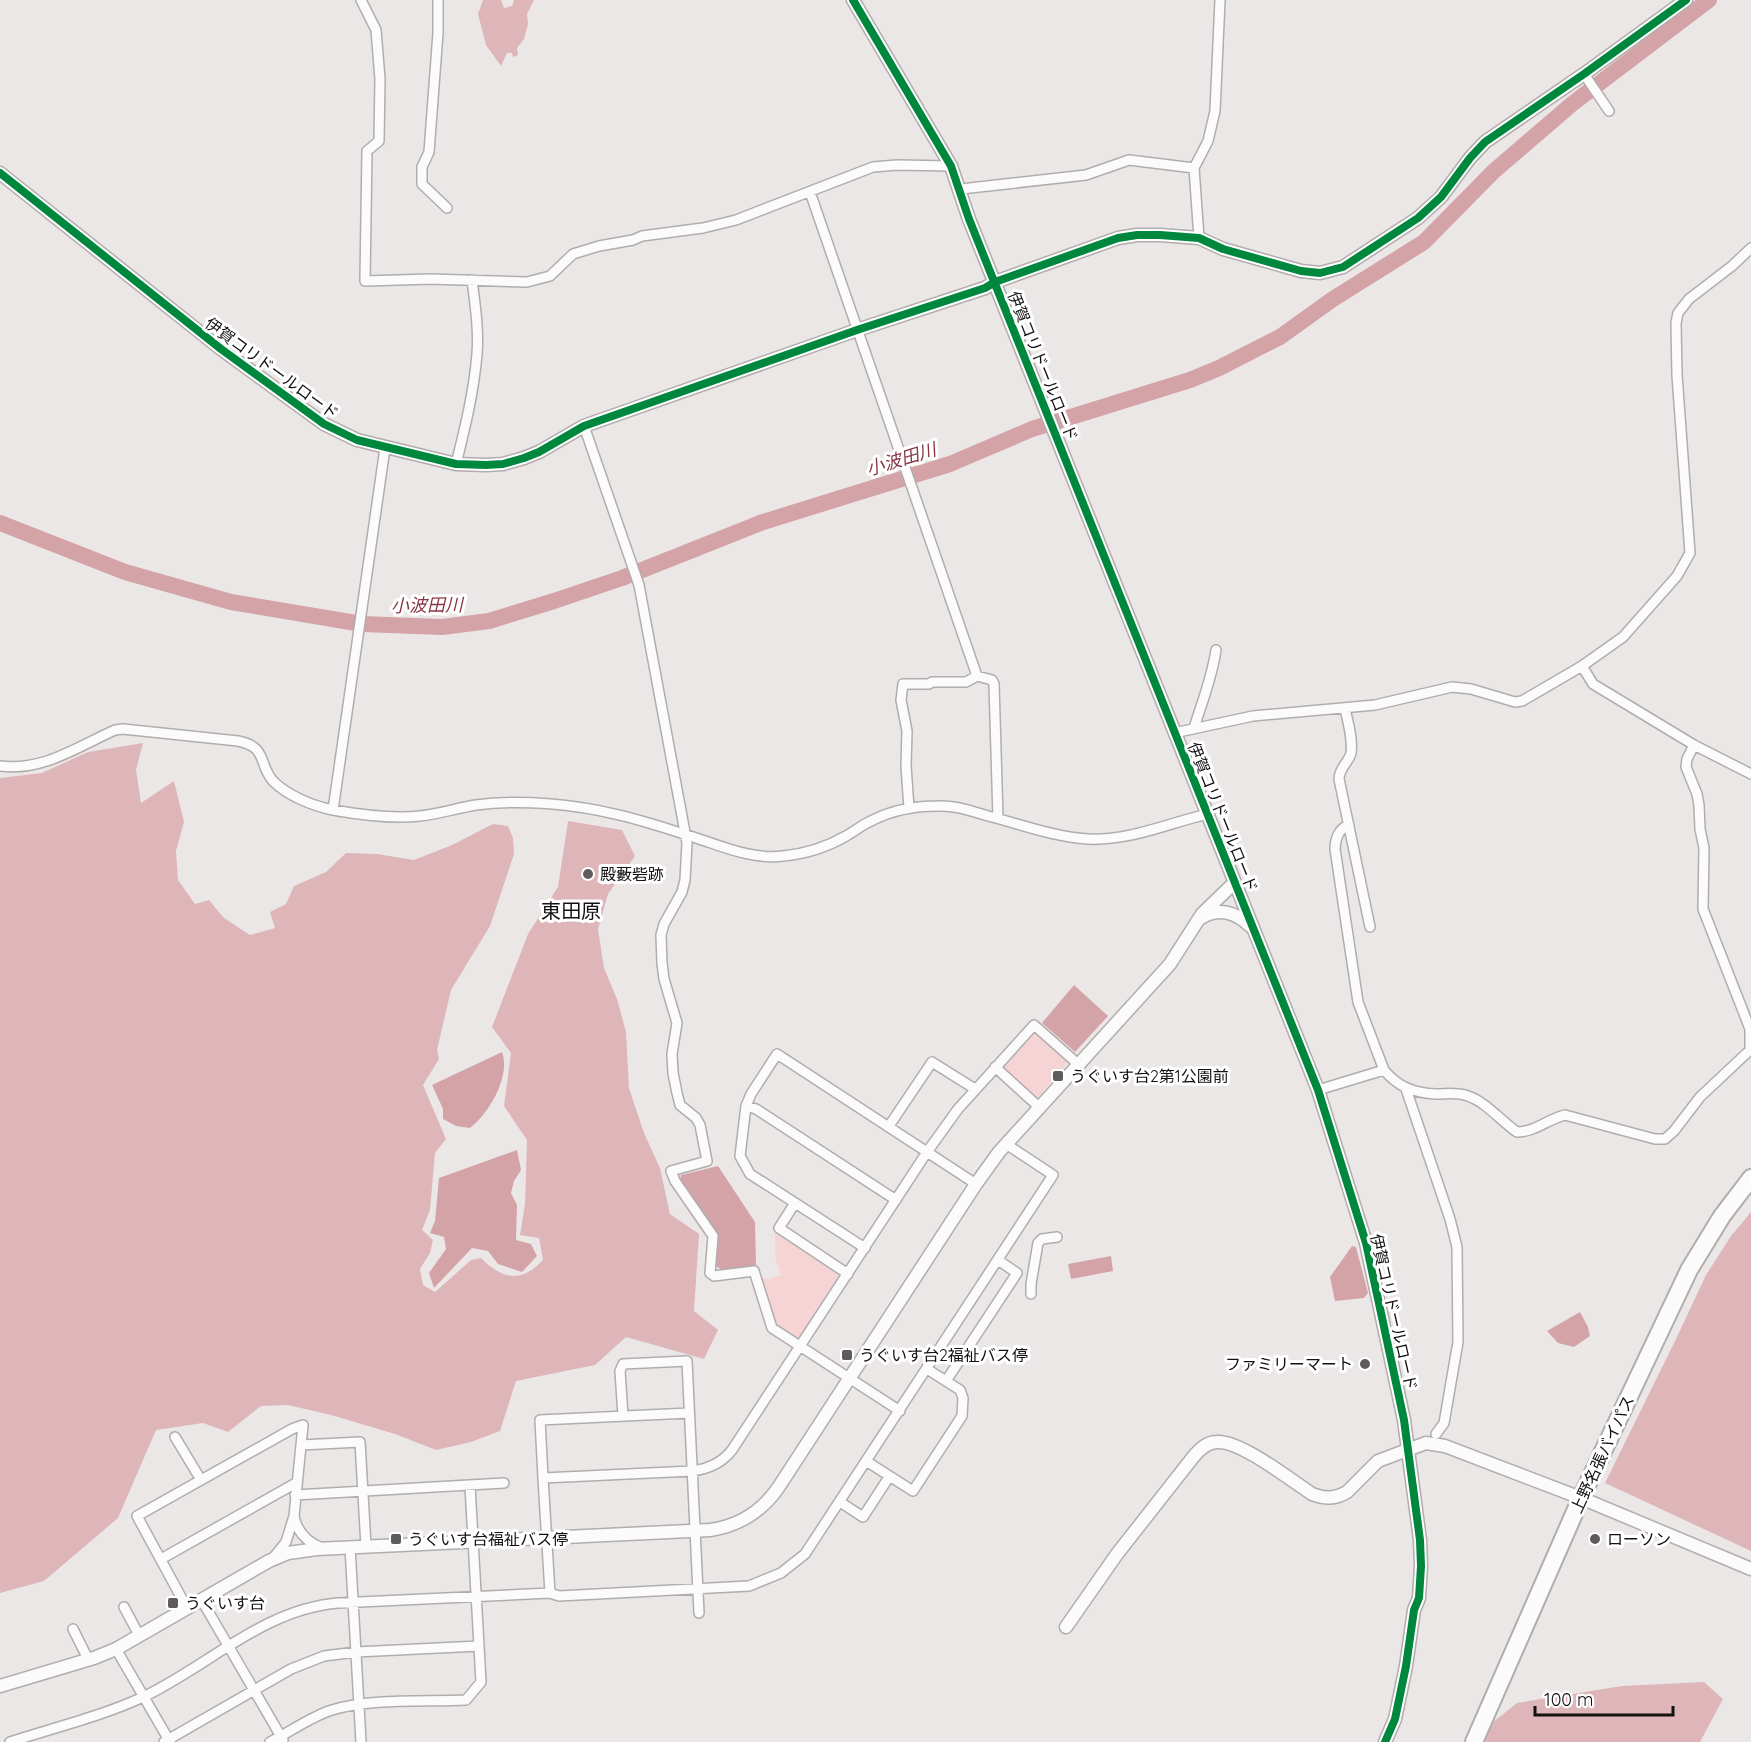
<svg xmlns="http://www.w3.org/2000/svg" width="1751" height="1742" font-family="Quicksand,'Noto Sans JP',sans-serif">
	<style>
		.green { fill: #f6d4d6 }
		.forest { fill: #deb6ba }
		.water { fill: #d4a3a8 }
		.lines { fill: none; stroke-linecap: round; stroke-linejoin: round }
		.river { stroke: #d4a3a8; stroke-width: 16 }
		.minor-casing { stroke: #b1adad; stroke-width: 12 }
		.tertiary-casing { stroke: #b1adad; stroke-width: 15 }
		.trunk-casing { stroke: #b1adad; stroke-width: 20 }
		.minor { stroke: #fcfbfb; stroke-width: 9 }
		.tertiary { stroke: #fcfbfb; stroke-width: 12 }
		.trunk { stroke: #fcfbfb; stroke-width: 16 }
		.cycleway-casing { stroke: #fff; stroke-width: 11 }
		.cycleway { stroke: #00873e; stroke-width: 8 }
		.poi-dot { fill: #5e5b5b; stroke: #fff; stroke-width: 2 }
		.labels { text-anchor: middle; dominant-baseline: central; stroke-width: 6; stroke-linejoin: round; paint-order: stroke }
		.street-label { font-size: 16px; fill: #121010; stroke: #fff }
		.poi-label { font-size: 16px; fill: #121010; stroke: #fff; text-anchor: start }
		.water-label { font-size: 18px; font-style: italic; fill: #893745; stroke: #fff }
		.quarter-label { font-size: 20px; fill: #121010; stroke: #fff }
	</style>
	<rect width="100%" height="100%" fill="#ece7e7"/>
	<path class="green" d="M1031 1035H1038L1067 1060 1066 1065 1037 1098H1034L1003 1070 1004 1065Z
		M775 1230 839 1271 840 1278 803 1336 795 1338 775 1325 760 1277 768 1279 781 1275 775 1257Z"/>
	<path class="forest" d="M483 0H501L504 8 512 6 514 0H534L527 14 528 24 524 39 517 48 518 55 513 57 512 53H507L501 66 486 45 478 14Z
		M143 743 136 770 141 803 174 781 184 822 176 851 178 880 195 904 209 900 224 918 250 935 275 928 270 912 286 904 294 886 326 872 346 853 377 854 414 860 452 845 493 824 508 826 513 838 514 854 490 926 451 990 437 1050 439 1059 423 1085 446 1139 435 1153 430 1210 422 1230 433 1240 430 1253 420 1269 423 1285 435 1292 471 1260 481 1258C503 1280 522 1283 543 1260L539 1238 520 1235 525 1204 527 1140 504 1106 511 1053 492 1027 528 934 558 887 568 821 622 830 635 856 608 894 598 929 604 968 617 999 626 1032 629 1088 644 1133 660 1168 670 1214 699 1234 694 1311 718 1330 704 1359 626 1337 595 1365 516 1381 500 1431 471 1442 436 1450 395 1434 331 1415 288 1405 261 1406 228 1432 203 1423 156 1430 118 1518 44 1581 0 1593V778L42 773 88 752Z
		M1751 1212V1551L1605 1483 1676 1339 1706 1275 1731 1236Z
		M1704 1682 1723 1699 1700 1742H1468L1517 1703 1622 1686Z"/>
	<path class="water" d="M1074 985 1108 1016 1075 1052 1042 1023Z
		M502 1052C511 1076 489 1114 470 1128L456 1126 443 1119V1109L432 1085Z
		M517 1150 521 1170 514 1181 511 1193 517 1205 516 1240 531 1244 537 1256 522 1272 498 1264 488 1251 472 1248 434 1288 429 1273 446 1249 444 1237 430 1233 435 1221 439 1178Z
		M718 1166 755 1222 756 1265 722 1270 716 1266 717 1234 680 1180 681 1175Z
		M1352 1246 1356 1247 1368 1293 1364 1298 1335 1301 1330 1277Z
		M1111 1256 1113 1271 1071 1279 1068 1264Z
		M1580 1312 1588 1327 1590 1336 1574 1347 1558 1343 1547 1331Z"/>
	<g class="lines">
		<path class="river" d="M0 523 125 572 231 602 362 624 442 627 489 621 554 601 622 578 763 522 950 464 1032 429 1190 380 1219 368 1280 337 1333 299 1424 242 1494 171 1572 104 1709 0"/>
		<defs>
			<path id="minor" d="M361 0 376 30 380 79 379 141 367 151 365 281 431 279 527 282 550 276 573 254 599 246 633 240 642 236 703 228 736 220 873 167 897 165 951 166
				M438 0V33L429 152 422 167V184L447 208
				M1584 74 1609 111
				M961 189 1086 175 1129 160 1194 168
				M810 192 977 676
				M1199 238 1194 168 1208 141 1215 111 1220 0
				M584 426 639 585 687 843 685 880 682 892 664 924 661 935 662 963 664 979 677 1023 672 1054 673 1073 677 1093 680 1105 696 1118 700 1125 707 1161 671 1171 675 1181 713 1236 710 1273 714 1276 754 1271 772 1328 900 1411
				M456 464C465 428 474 391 477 354 479 330 475 304 472 280
				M1582 666 1593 684 1694 745 1751 774
				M1345 709C1348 722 1353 739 1351 753 1349 762 1339 768 1339 779L1370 927
				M1194 728C1202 702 1212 678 1216 650
				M1174 733 1253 716 1375 705 1452 687 1471 689 1515 702 1522 701 1582 666 1623 637 1677 576 1690 553 1677 375 1676 323 1678 313 1689 299 1732 266 1751 248
				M0 766C42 772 79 746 115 730L123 729 238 741C268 747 258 764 273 781 288 796 313 806 333 810 361 815 392 819 420 816 439 814 457 808 476 805 521 799 574 804 619 815 644 821 669 829 693 837 722 846 752 860 783 856 805 854 827 847 846 836 855 831 863 824 873 820 893 810 915 806 937 806 955 805 971 811 988 816 1020 824 1054 837 1088 839 1130 841 1168 823 1208 814
				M909 808 906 766 907 731 901 700 903 684H929L932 682H966L977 676 992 680 994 684 998 818
				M333 810 385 448
				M1349 825C1339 828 1335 839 1335 849L1358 1002 1384 1070C1398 1087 1414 1093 1436 1094 1447 1094 1457 1092 1468 1096 1486 1102 1501 1121 1517 1132 1535 1132 1548 1119 1565 1115L1655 1139H1665L1674 1131 1700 1097 1750 1050V1029L1703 909 1704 848 1700 829 1699 805 1697 794 1686 767 1687 759 1694 745
				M995 1067 1039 1107
				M1406 1089 1450 1219 1457 1247 1458 1342 1444 1423 1436 1434
				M1318 1090 1384 1070
				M746 1106 756 1109 896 1200
				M889 1126 932 1062 975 1089
				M976 1184 927 1152 732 1450C722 1463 708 1469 692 1471L543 1478 550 1593 559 1596 749 1586 781 1573 805 1554 1053 1175 1006 1144
				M795 1203 779 1228 848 1274
				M865 1248 750 1174 740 1156 746 1106 751 1094 777 1054 927 1152 958 1109 1034 1025 1078 1064
				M1031 1294V1284L1038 1243 1042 1239 1057 1237
				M946 1381 1017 1273 998 1260
				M623 1416 620 1371 623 1364 687 1361 699 1613
				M175 1437 201 1480
				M301 1445 360 1442 366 1546
				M866 1461 913 1491 962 1416 963 1398 960 1390 927 1369
				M543 1478 540 1420 689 1413
				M295 1495 504 1483
				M840 1502 863 1517 889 1477
				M294 1516C297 1532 307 1542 322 1548
				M350 1547 361 1742
				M161 1559 296 1483
				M201 1599 283 1740
				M124 1607 139 1635
				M187 1608 137 1516 292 1429 303 1425 294 1516 286 1542 273 1558
				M73 1629 88 1659
				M116 1649 170 1742
				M10 1742C53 1728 99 1717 141 1698 206 1668 263 1609 338 1603L550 1593
				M164 1742 291 1669 324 1656 356 1652 479 1646
				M270 1742C290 1732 310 1717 332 1710 370 1698 425 1702 466 1700L481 1682 470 1486"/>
			<path id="tertiary" d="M853 0 951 166 969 219 1318 1090 1366 1243 1404 1420 1420 1540 1421 1566 1419 1598 1414 1610 1406 1666 1395 1719 1385 1742
				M0 173 221 349 324 424 357 440 456 464 486 465 503 464 524 458 539 452 584 426 857 330 985 288 995 282 1118 238 1137 235H1160L1199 238 1223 249 1301 271 1320 273 1343 267 1418 218 1441 197 1470 158 1485 142 1584 74 1686 0
				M1201 918C1218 907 1236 912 1250 926
				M1066 1627 1117 1554 1194 1456C1200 1449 1207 1442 1217 1442 1240 1440 1292 1481 1312 1494 1325 1499 1335 1499 1347 1492L1378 1461 1426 1443 1445 1446 1581 1498 1751 1569
				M0 1686 94 1658 116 1649 269 1561 288 1553 317 1549 710 1530C738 1526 762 1511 778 1488L976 1184 999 1152 1170 964 1202 914 1234 883"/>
			<path id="trunk" d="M1474 1742 1581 1498 1689 1270 1722 1216 1751 1178"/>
		</defs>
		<use href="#minor" class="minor-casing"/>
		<use href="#tertiary" class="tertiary-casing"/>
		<use href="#trunk" class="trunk-casing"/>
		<use href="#minor" class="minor"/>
		<use href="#tertiary" class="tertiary"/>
		<use href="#trunk" class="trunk"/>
		<defs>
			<path id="cycleway" d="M853 0 951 166 969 219 1318 1090 1366 1243 1404 1420 1420 1540 1421 1566 1419 1598 1414 1610 1406 1666 1395 1719 1385 1742
				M0 173 221 349 324 424 357 440 456 464 486 465 503 464 524 458 539 452 584 426 857 330 985 288 995 282 1118 238 1137 235H1160L1199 238 1223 249 1301 271 1320 273 1343 267 1418 218 1441 197 1470 158 1485 142 1584 74 1686 0"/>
		</defs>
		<use href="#cycleway" class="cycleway-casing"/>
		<use href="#cycleway" class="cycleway"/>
	</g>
	<g class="poi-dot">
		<circle cx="588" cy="874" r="6"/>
		<rect x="1052" y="1070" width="12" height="12" rx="3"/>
		<rect x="841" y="1349" width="12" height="12" rx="3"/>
		<circle cx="1365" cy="1364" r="6"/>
		<rect x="390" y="1533" width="12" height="12" rx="3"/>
		<circle cx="1595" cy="1539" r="6"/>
		<rect x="167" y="1597" width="12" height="12" rx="3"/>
	</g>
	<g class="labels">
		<g class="street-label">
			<text transform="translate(1043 366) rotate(68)">伊賀コリドールロード</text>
			<text transform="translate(272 368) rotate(36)">伊賀コリドールロード</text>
			<text transform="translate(1223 817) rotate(68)">伊賀コリドールロード</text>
			<text transform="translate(1394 1312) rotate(77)">伊賀コリドールロード</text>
			<text transform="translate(1602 1454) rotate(-65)">上野名張バイパス</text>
		</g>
		<g class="poi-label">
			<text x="600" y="874">殿藪砦跡</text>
			<text x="1070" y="1076">うぐいす台2第1公園前</text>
			<text x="859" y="1355">うぐいす台2福祉バス停</text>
			<text x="1353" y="1364" text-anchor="end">ファミリーマート</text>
			<text x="408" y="1539">うぐいす台福祉バス停</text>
			<text x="1607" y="1539">ローソン</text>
			<text x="185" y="1603">うぐいす台</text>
		</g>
		<g class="water-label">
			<text transform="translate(901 459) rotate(-17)">小波田川</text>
			<text transform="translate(427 605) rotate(-1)">小波田川</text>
		</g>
		<g class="quarter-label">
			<text x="571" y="910">東田原</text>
		</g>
	</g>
	<path d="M1535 1706v9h138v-9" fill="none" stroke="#121010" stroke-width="3"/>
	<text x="1544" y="1706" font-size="18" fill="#121010" stroke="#ffffff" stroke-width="4.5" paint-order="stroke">100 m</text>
</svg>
